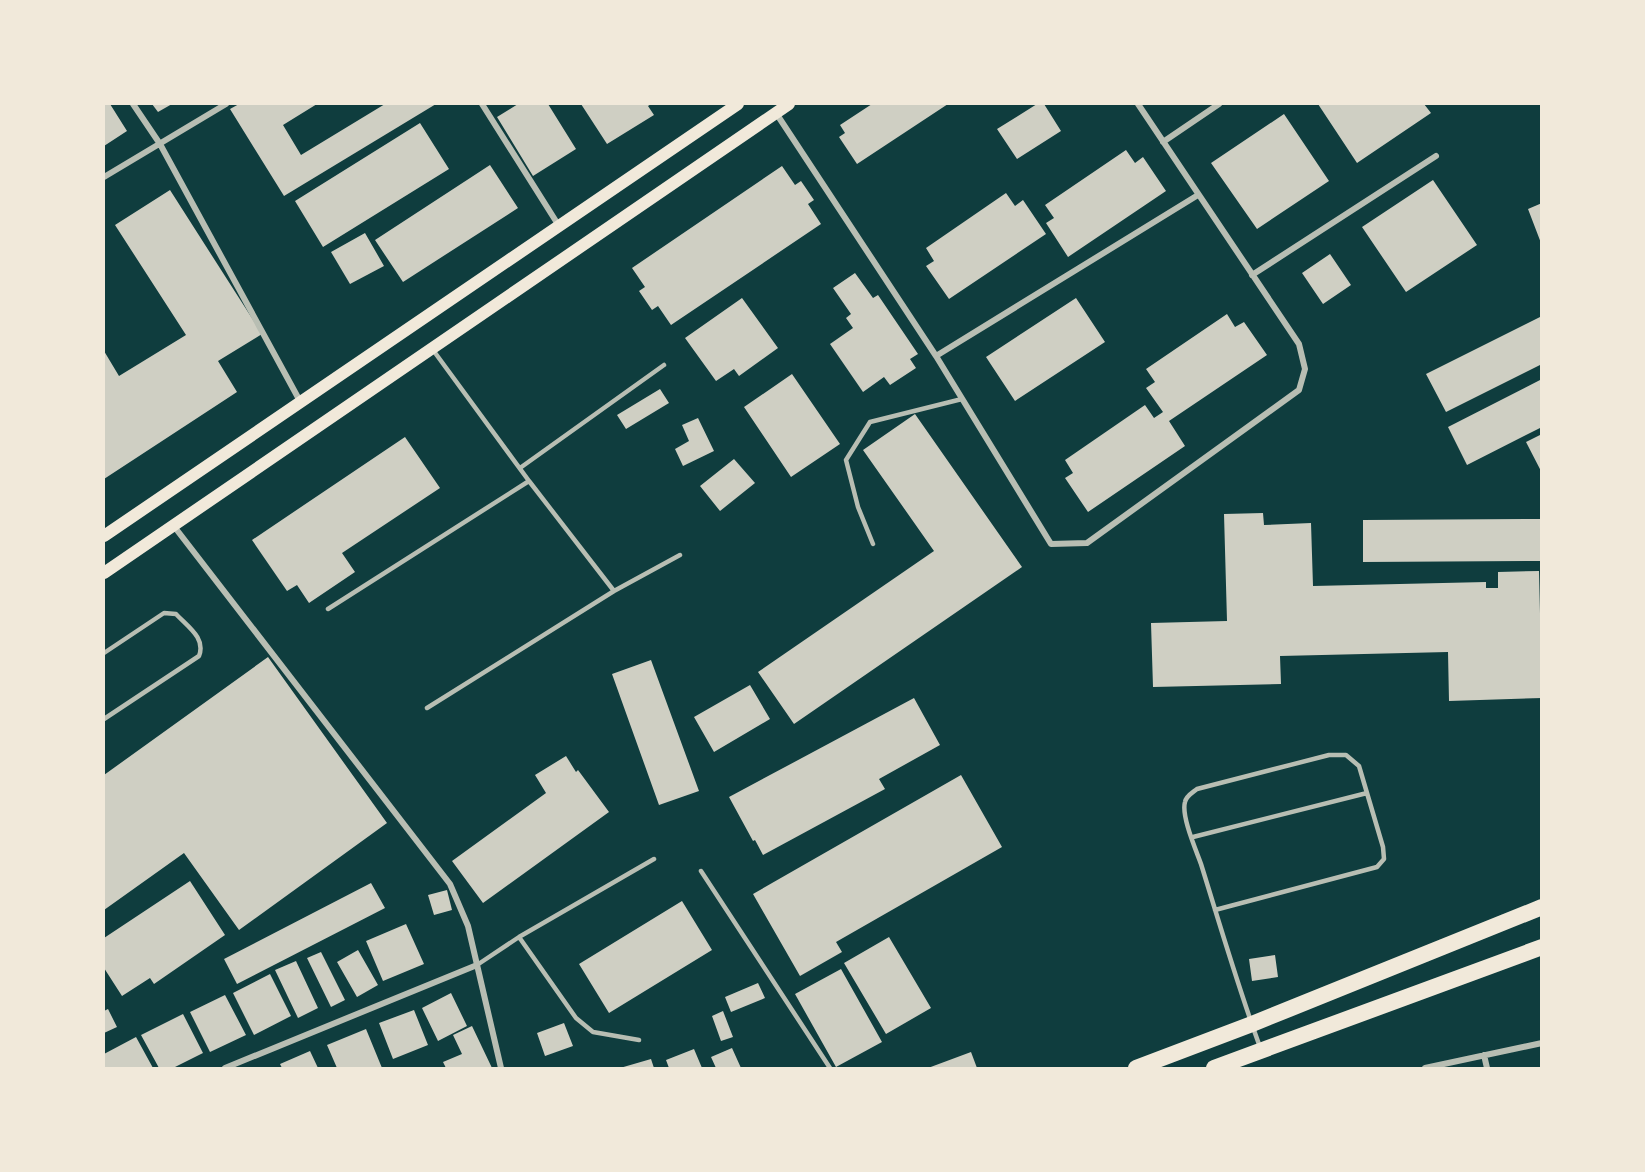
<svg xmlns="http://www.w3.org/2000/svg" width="1645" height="1172" font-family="Quicksand,sans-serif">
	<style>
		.building { fill: #cfcfc3 }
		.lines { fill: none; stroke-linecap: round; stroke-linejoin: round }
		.service { stroke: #b8beb3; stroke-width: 4.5 }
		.minor { stroke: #b8beb3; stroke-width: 6 }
		.secondary { stroke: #f1e9da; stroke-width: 12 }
		.trunk { stroke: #f1e9da; stroke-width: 16 }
	</style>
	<rect width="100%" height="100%" fill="#0f3d3e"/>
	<path class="building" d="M104 104H110L127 131 104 146Z
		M152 104H172L158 112Z
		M239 104H317L283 125 301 155 385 104H436L284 196 230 109Z
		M518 104H548L576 149 533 176 497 117Z
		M581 104H651L648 106 654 115 607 144Z
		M872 104H948L857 164 839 137 845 133 840 125Z
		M1037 104H1044L1061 131 1017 159 997 129Z
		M1318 104H1424L1431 113 1357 163Z
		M1284 114 1329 181 1257 229 1211 163Z
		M420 123 449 169 323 247 295 201Z
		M1126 150 1135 163 1143 157 1166 191 1068 257 1046 223 1054 218 1045 205Z
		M490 165 518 208 403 282 375 240Z
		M782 166 795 185 801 181 814 200 808 204 821 224 671 325 658 306 652 310 639 291 645 287 632 268Z
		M1433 180 1477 245 1406 292 1362 227Z
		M170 190 262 334 218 361 237 392 104 479V351L119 376 186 335 115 225Z
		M1006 193 1015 206 1023 200 1046 234 949 299 926 266 934 261 926 248Z
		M1542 203V243H1541L1528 209Z
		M365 233 384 266 350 284 331 252Z
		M1330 254 1351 285 1323 304 1302 273Z
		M855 273 873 298 878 295 918 354 910 359 916 368 890 385 884 377 863 392 830 344 853 328 846 318 851 314 833 288Z
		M742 298 778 348 739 376 734 369 716 381 685 338Z
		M1076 298 1105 342 1015 401 986 357Z
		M1227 314 1235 327 1244 322 1267 355 1169 421 1185 446 1088 512 1065 478 1073 473 1065 460 1145 405 1154 418 1163 412 1146 388 1155 382 1146 369Z
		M1542 316V364L1446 412 1426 374Z
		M792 374 840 444 791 477 744 407Z
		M1542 379V427L1467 465 1448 427Z
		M660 389 669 403 626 429 617 415Z
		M915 414 1022 567 794 724 758 672 934 551 863 450Z
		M698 418 714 451 683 466 675 449 689 441 682 425Z
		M1542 434V473L1526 442Z
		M405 437 440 488 342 553 355 572 309 603 297 585 287 591 252 540Z
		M734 459 755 483 720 511 700 486Z
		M1263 513 1264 525 1311 523 1313 586 1486 582V588H1498V572L1539 571 1542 698 1449 701 1448 652 1280 656 1281 684 1153 687 1151 623 1227 621 1224 514Z
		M1542 519V561L1363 562V520Z
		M268 657 387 823 239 930 184 853 104 910V775Z
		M651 660 699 791 659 805 612 674Z
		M750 685 770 719 714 752 694 717Z
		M914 698 940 745 879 779 885 789 763 855 755 840 753 841 729 797Z
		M566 756 576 772 578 770 609 812 483 903 452 861 546 793 535 775Z
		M961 775 1002 847 836 942 842 952 800 976 753 894Z
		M190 881 225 935 154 984 150 978 122 996 104 968V938Z
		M371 883 385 908 237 984 224 959Z
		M447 890 452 910 434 915 428 895Z
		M682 901 712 950 609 1013 579 964Z
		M406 924 424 964 383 981 366 941Z
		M889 937 931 1008 886 1034 844 963Z
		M358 950 378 985 357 997 337 962Z
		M321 952 345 1000 331 1007 307 958Z
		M1275 955 1278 977 1252 981 1249 959Z
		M296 961 318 1008 298 1018 275 970Z
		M841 969 882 1042 836 1067 795 994Z
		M270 974 291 1016 254 1035 233 993Z
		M758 983 765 998 731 1012 725 997Z
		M451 993 467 1026 438 1041 422 1008Z
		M225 995 246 1035 210 1052 190 1012Z
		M108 1009 117 1027 104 1033V1011Z
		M414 1010 428 1045 393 1059 379 1023Z
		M723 1011 733 1037 721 1041 712 1016Z
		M183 1014 203 1053 173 1068H159L141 1035Z
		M564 1023 573 1046 545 1056 537 1033Z
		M472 1026 492 1068H446L443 1062 462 1054 453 1035Z
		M366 1029 382 1068H337L327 1045Z
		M136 1037 153 1068H104V1054Z
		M732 1048 741 1068H716L711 1057Z
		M694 1049 702 1068H669L666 1060Z
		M310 1051 318 1068H282L280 1064Z
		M971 1052 977 1068H928Z
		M651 1059 654 1068H620Z"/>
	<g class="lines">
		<path class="service" d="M520 468 664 365
			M873 544 858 507 846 460 870 422 962 399
			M614 591 680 555
			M328 609 529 481
			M104 653 164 613 176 614C188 627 206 638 199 656L104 719
			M427 708 614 591 529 481 433 350
			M1193 837 1367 793
			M701 871 830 1068
			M1215 910 1377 867 1384 859 1383 847 1359 766 1346 755H1329L1197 789C1192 793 1186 796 1185 802 1181 816 1196 850 1201 864 1220 925 1238 987 1260 1047
			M519 937 576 1018 593 1032 639 1040
			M477 965 519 937 654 859"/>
		<path class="minor" d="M133 104 160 144 301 403
			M482 104 559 226
			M776 113 936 356 1051 544 1087 543 1299 390 1305 369 1299 344 1138 104
			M1163 142 1219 104
			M104 177 226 104
			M1252 275 1436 156
			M936 356 1198 195
			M173 525 450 884 468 926 501 1068
			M1484 1055 1487 1068
			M225 1068 477 965
			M1425 1068 1542 1043"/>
		<path class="secondary" d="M104 536 738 104
			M104 573 789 104"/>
		<path class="trunk" d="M1136 1068 1252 1024 1542 907
			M1214 1068 1542 947"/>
	</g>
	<rect width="1645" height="1172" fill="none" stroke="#f1e9da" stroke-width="210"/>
</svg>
